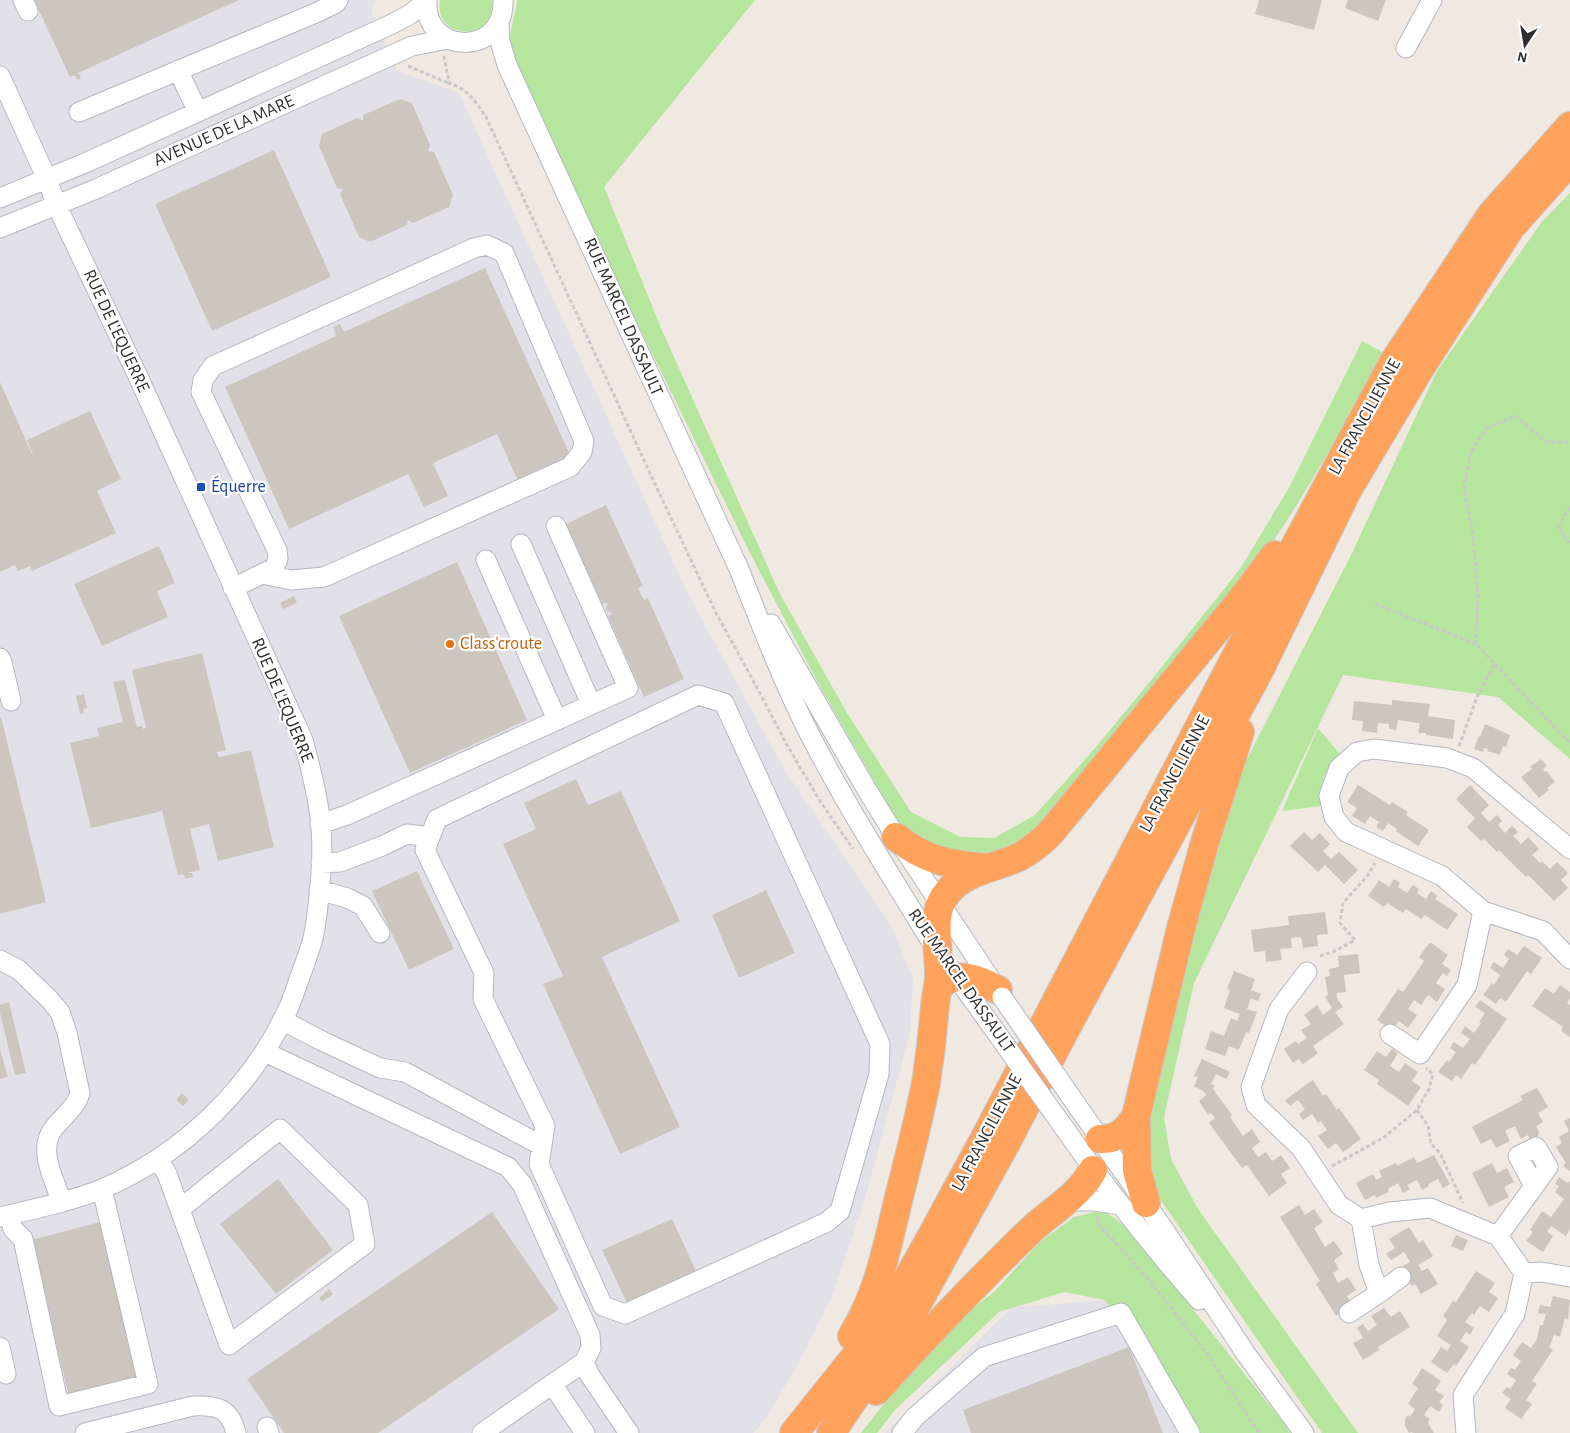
<svg xmlns="http://www.w3.org/2000/svg" width="1570" height="1433" font-family="'Alegreya Sans',sans-serif">
	<style>
		.industrial { fill: #e3e1e8 }
		.green { fill: #b6e59e }
		.building { fill: #cbc7bf }
		.lines { fill: none; stroke-linecap: round; stroke-linejoin: round }
		.minor-casing { stroke: #b4b7c1; stroke-width: 21 }
		.highway-casing { stroke: #c9c9c9; stroke-width: 30 }
		.path { stroke: #c9c9c9; stroke-width: 3; stroke-dasharray: 4 2.5; stroke-linecap: butt }
		.minor { stroke: #fff; stroke-width: 19 }
		.highway { stroke: #ffa35c; stroke-width: 28 }
		.minor-bridge-casing { stroke: #b4b7c1; stroke-width: 21; stroke-linecap: butt }
		.minor-bridge { stroke: #fff; stroke-width: 19 }
		.transit-dot { fill: #1a4fb4; stroke: #fff; stroke-width: 2 }
		.food-dot { fill: #e8710a; stroke: #fff; stroke-width: 2 }
		.labels { text-anchor: middle; dominant-baseline: central; stroke-width: 4.5; stroke-linejoin: round; paint-order: stroke }
		.street-label { font-size: 18px; fill: #2e2e2e; stroke: #fff }
		.transit-label { font-size: 18px; fill: #164399; stroke: #fff; text-anchor: start }
		.food-label { font-size: 18px; fill: #c56008; stroke: #fff; text-anchor: start }
	</style>
	<rect width="100%" height="100%" fill="#efe9e1"/>
	<path class="industrial" d="M0 0H375L371 11 396 70 459 93 688 594 784 769 892 927 913 979 910 1033 862 1209 831 1299 797 1366 766 1418 753 1433H0Z
		M1105 1300 1192 1433H885L1011 1308Z"/>
	<path class="green" d="M440 0H492C496 44 433 40 440 0Z
		M517 0H755L604 187 661 328 780 594 847 713 911 812 960 837 994 838 1035 815 1096 747 1157 673 1240 569 1290 486 1362 341 1386 354 1300 500 1256 568 1023 847 970 861 908 834 892 812 818 683 749 551 632 312 516 64C514 57 511 51 510 44 509 31 516 14 517 0Z
		M1570 193V759L1498 697 1343 675 1194 983 1164 1117 1171 1159 1198 1209 1358 1433H1322L1153 1189 1142 1136 1176 992 1243 767 1351 555 1437 371 1541 223Z
		M1318 728 1340 754C1324 771 1320 783 1321 806L1282 811Z
		M1095 1212 1107 1213 1129 1229 1283 1422 1290 1433H1195L1105 1300 1064 1292 999 1312 895 1410 877 1433H861L939 1334 994 1292 1040 1242 1074 1217Z"/>
	<path class="building" d="M34 0H239L78 73 81 78 77 80 75 75 70 77Z
		M1259 0H1322L1314 30 1255 14Z
		M1348 0H1386L1378 21 1345 8Z
		M400 99 412 103 430 145 428 151 434 152 453 195 449 207 413 223 408 220 407 225 370 242 359 237 340 194 343 189 337 188 319 146 322 134 357 118 363 121V115Z
		M274 150 331 277 212 331 155 204Z
		M485 268 571 457 518 481 497 434 433 463 448 496 424 507 408 474 289 529 225 387 336 336 333 327 340 324 344 332Z
		M0 382 32 454H33L27 440 90 411 121 479 97 491 116 533 32 571 30 566 18 571 15 565 0 572Z
		M606 505 643 586 638 588 644 600 648 598 684 679 644 697 608 616 612 614 611 612H608L606 610V607L608 604 607 603 602 604 566 524Z
		M159 546 175 583 157 591 168 617 102 646 74 584Z
		M457 562 527 720 410 773 339 616Z
		M294 596 297 603 283 609 280 603Z
		M202 653 226 750 217 752 219 757 251 750 274 847 218 861 209 824 190 829 200 870 187 873H192L193 877 185 879 184 874 178 875 162 811 91 828 70 743 99 736 97 728 123 722 113 682 125 680 137 727 142 726 143 729 146 728 132 670Z
		M84 694 87 708 83 709 84 713 80 714 76 696Z
		M1392 700 1430 704 1428 716 1455 720 1453 739 1426 735V733H1418L1420 723 1398 720 1396 730 1389 729V724L1378 723 1377 733 1362 731 1363 721 1352 720 1354 701 1392 705Z
		M1 717 46 902 0 914V718Z
		M1485 724 1510 735 1506 747 1503 746 1500 755 1487 751 1488 749 1484 748 1483 752 1474 749 1479 736 1480 737Z
		M1541 759 1547 766 1543 769 1545 772 1547 771 1555 782 1547 788 1549 790 1539 798 1521 777 1532 769 1530 767Z
		M576 779 588 805 621 791 680 921 602 957 680 1127 620 1154 543 984 563 976 503 844 536 829 524 803Z
		M1358 785 1390 805 1392 802 1408 812 1406 815 1429 830 1418 846 1396 831 1397 829 1388 823 1383 831 1376 827 1379 822 1370 816 1365 824 1352 816 1357 808 1347 802Z
		M1470 785 1489 805 1481 813 1489 822 1497 815 1502 821 1498 825 1505 833 1512 826 1518 832 1513 836 1521 844 1528 837 1539 849 1532 855 1540 863 1542 861 1550 869 1557 862 1568 873 1561 880 1568 888 1554 901 1528 875 1526 877 1499 850 1497 852 1484 839 1481 841 1467 827 1475 818 1456 799Z
		M1304 832 1312 840 1320 833 1330 844 1323 851 1331 859 1339 852 1358 870 1344 884 1325 865 1318 872 1290 846Z
		M417 871 454 949 409 970 372 891Z
		M1394 879 1400 883 1398 887 1407 893 1413 885 1419 889 1417 893 1426 899 1431 891 1438 896 1435 899 1458 914 1447 930 1425 915 1421 919 1406 909 1403 913 1387 903 1384 907 1368 896 1379 880 1389 887Z
		M766 890 795 953 739 978 712 915Z
		M1325 912 1328 934 1317 935 1318 946 1303 948 1301 937 1291 938 1292 948 1280 949 1282 960 1266 962 1265 951 1254 952 1251 930 1289 925 1288 916Z
		M1430 942 1448 955 1442 964 1451 970 1447 976 1443 973 1436 983 1445 989 1437 1002 1428 995 1421 1005 1414 1000 1408 1009 1417 1015 1408 1028 1399 1021 1392 1031 1377 1020 1398 989 1403 992 1414 976 1424 961 1419 957Z
		M1524 946 1542 958 1531 974 1527 971 1506 1002 1500 998 1496 1004 1483 995 1492 983 1494 985 1500 975 1490 968 1494 962 1503 968 1509 959 1504 955 1508 949 1517 955Z
		M1358 954 1360 973 1344 975 1346 992 1337 993V998L1343 1007 1335 1012 1344 1024 1313 1046 1318 1053 1303 1064 1299 1059 1293 1063 1284 1049 1296 1041 1298 1044 1307 1038 1301 1030 1311 1024 1304 1015 1317 1005 1323 1015 1332 1008 1325 997 1328 995 1325 977 1330 976 1329 969 1339 967 1338 956Z
		M1234 971 1255 979 1251 990 1261 994 1258 1001 1251 998 1247 1009 1257 1012 1249 1033 1246 1032 1239 1050 1229 1046 1225 1056 1205 1049 1211 1031 1224 1036 1231 1018 1237 1021 1240 1014 1224 1008 1230 990 1227 989Z
		M1560 985 1570 992V999L1567 1003 1570 1005V1037L1561 1031 1563 1027 1532 1006 1545 988 1554 994Z
		M1480 1000 1507 1019 1475 1065 1472 1063 1461 1079 1456 1075 1452 1081 1438 1072 1447 1060 1449 1062 1456 1052 1450 1048 1454 1042 1463 1048 1470 1039 1461 1033 1465 1026 1474 1033 1481 1023 1479 1022 1485 1013 1475 1007Z
		M9 1002 26 1073 15 1075 0 1013V1005Z
		M0 1049 8 1077 0 1079Z
		M1392 1049 1398 1053 1390 1066 1399 1072 1405 1063 1418 1072 1412 1081 1421 1087 1408 1106 1377 1084 1379 1080 1364 1070 1377 1051 1386 1057Z
		M1202 1059 1230 1072 1226 1079 1216 1074 1211 1084 1215 1085 1213 1089 1232 1115 1230 1117 1243 1136 1252 1129 1260 1142 1252 1148 1258 1157 1266 1152 1272 1161 1281 1155 1290 1168 1281 1174 1287 1183 1269 1196 1247 1165 1242 1168 1209 1123 1215 1118 1211 1113 1208 1115 1199 1101 1206 1095 1203 1091 1194 1086 1198 1077 1194 1076Z
		M1313 1080 1323 1096 1326 1094 1337 1110 1339 1108 1361 1139 1343 1152 1336 1143 1328 1149 1318 1136 1327 1130 1321 1121 1318 1123 1312 1114 1303 1120 1299 1114 1305 1109 1298 1100 1290 1106 1285 1100Z
		M1537 1088 1548 1107 1538 1113 1543 1122 1536 1126 1539 1132 1537 1140 1532 1143 1528 1135 1521 1139 1515 1126 1505 1131 1510 1141 1496 1148 1491 1139 1481 1144 1472 1127 1523 1100 1520 1096Z
		M182 1093 189 1100 183 1106 176 1100Z
		M1570 1118V1171L1563 1166 1566 1163 1556 1147 1562 1143 1559 1137 1569 1131 1564 1121Z
		M1434 1155 1450 1184 1443 1188 1438 1179 1428 1184 1429 1186 1422 1190 1417 1180 1407 1185 1410 1189 1403 1193 1398 1183 1388 1189 1389 1192 1376 1198 1375 1195 1365 1200 1356 1183 1373 1174 1376 1180 1382 1177 1379 1171 1396 1163 1397 1166 1414 1157 1417 1163Z
		M1492 1163 1497 1173 1507 1168 1514 1182 1504 1187 1509 1197 1489 1207 1472 1173Z
		M1559 1177 1568 1183 1570 1181V1229L1566 1236 1551 1226 1547 1232 1553 1236 1543 1252 1526 1241 1533 1232 1530 1230 1542 1211 1551 1217 1564 1199 1555 1192 1559 1186 1555 1184Z
		M278 1179 333 1250 276 1294 220 1224Z
		M1299 1205 1305 1215 1314 1209 1323 1222 1314 1228 1325 1247 1334 1241 1343 1254 1334 1260 1339 1269 1333 1273 1338 1283 1348 1277 1356 1290 1347 1296 1353 1305 1336 1316 1316 1284 1320 1281 1280 1217Z
		M492 1212 559 1309 378 1433H284L247 1379Z
		M672 1219 697 1273 627 1303 602 1250Z
		M100 1222 139 1380 69 1397 31 1240Z
		M1409 1227 1419 1243 1423 1240 1433 1256 1418 1265 1422 1271 1428 1268 1438 1284 1421 1294 1415 1284 1412 1286 1401 1267 1410 1262 1404 1252 1391 1260 1386 1254 1395 1248 1389 1239Z
		M1456 1235 1468 1240 1463 1251 1451 1246Z
		M1476 1271 1495 1283 1489 1292 1498 1298 1489 1312 1480 1306 1474 1315 1472 1313 1465 1322 1474 1328 1470 1335 1466 1332 1460 1341 1469 1347 1456 1366 1454 1364 1447 1373 1431 1362 1441 1347 1447 1351 1451 1345 1437 1336 1447 1320 1443 1316 1453 1301 1456 1302Z
		M329 1289 333 1294 322 1302 319 1298Z
		M1553 1296 1570 1300 1568 1319 1565 1318 1560 1337 1554 1335 1549 1347 1553 1350 1532 1381 1537 1384 1526 1400 1532 1404 1521 1419 1505 1408 1511 1399 1502 1393 1507 1387 1510 1389 1516 1380 1507 1374 1511 1368 1515 1370 1521 1361 1513 1355 1522 1342 1531 1348 1537 1339 1540 1325H1543L1546 1314 1538 1313 1540 1305 1550 1307Z
		M1384 1308 1391 1317 1400 1311 1410 1327 1378 1347 1379 1350 1363 1360 1353 1343 1363 1338 1357 1328 1363 1324 1368 1331 1377 1325 1371 1316Z
		M1129 1347 1163 1433H971L963 1410Z
		M1422 1368 1441 1381 1435 1390 1444 1396 1439 1402 1443 1405 1439 1412 1430 1406 1424 1415 1430 1419 1428 1423 1434 1433H1413L1412 1432 1409 1433 1405 1426V1420L1408 1415 1410 1417 1415 1409 1408 1404 1418 1388 1412 1384Z"/>
	<g class="lines">
		<defs>
			<path id="minor" d="M23 0 28 11
				M427 0C423 55 505 58 503 0
				M499 22 500 41 507 65 739 569C761 624 782 680 809 733 847 807 892 878 936 949
				M1406 48 1432 0
				M178 70 198 112
				M0 76 47 179 57 206 136 372 303 740C310 765 317 791 320 818 323 840 322 863 320 885 318 904 317 924 312 942 309 952 305 963 301 974 297 985 293 998 288 1009 251 1089 183 1154 102 1189 69 1202 34 1209 0 1217
				M79 112 318 12 336 3 338 0
				M0 198 85 163 390 25 409 15 427 1
				M0 228 96 189 412 46 448 39
				M521 544 591 704
				M486 560 557 720
				M233 588 274 568 278 559 277 550 201 392 203 380 213 366 474 248 487 245 504 253 584 441 582 452 570 467 324 577 291 580 262 574
				M771 624 867 790 896 837 997 989
				M0 658 2 662 11 701
				M698 695 724 703 880 1044 879 1074 840 1211 827 1222 625 1314 603 1306 539 1164 545 1126 483 999 484 973 425 850 437 819Z
				M320 824 347 815 628 688 556 526
				M1570 849 1473 768 1447 758 1374 749 1357 752 1339 768 1329 796 1334 817 1346 832 1442 876 1483 911 1543 931 1570 959
				M321 863 340 862 382 846 407 834 430 837
				M319 890 347 898 363 906 380 933
				M0 960 19 970 50 1000 60 1012 67 1033 80 1093C77 1104 70 1110 62 1119 58 1123 53 1128 50 1134 40 1155 55 1182 62 1202
				M952 971 988 1021
				M1307 972 1279 1009 1251 1087 1256 1105 1301 1148 1339 1205 1361 1219 1390 1212 1430 1208 1498 1236 1524 1273
				M282 1020 322 1041 380 1068 405 1072 542 1146
				M1390 1034 1420 1054 1467 985 1483 911
				M265 1052 508 1167 522 1184 590 1335 591 1348 584 1362 482 1433
				M1078 1107 1167 1234 1246 1354 1304 1433
				M1067 1132C1108 1191 1152 1246 1199 1300
				M158 1159 167 1174 229 1345 365 1244 358 1205 280 1129 180 1209
				M1066 1201H1095L1120 1205
				M9 1215 13 1229 23 1239 59 1406 148 1384 102 1189
				M1498 1236 1548 1167 1536 1147 1518 1156 1534 1186
				M1379 1293 1401 1277
				M1349 1313 1379 1293 1369 1265 1361 1219
				M0 1347 6 1374
				M584 1362 589 1374 629 1433
				M552 1384 585 1433
				M267 1427 269 1433
				M85 1433 193 1406C217 1405 230 1408 236 1433
				M902 1433 915 1417 984 1357 1121 1313 1190 1433
				M1466 1433 1463 1395 1515 1314 1524 1273 1541 1272 1570 1277"/>
			<path id="highway" d="M896 837C926 861 948 864 986 868
				M938 988C952 968 981 980 998 990
				M1100 1139C1118 1140 1127 1130 1136 1116
				M1146 1203 1137 1170 1136 1116 1181 928 1205 842 1240 732
				M852 1336C878 1295 887 1247 898 1201 908 1162 918 1123 926 1083 930 1057 933 1031 935 1005 936 996 938 987 939 979 940 954 930 918 944 897 961 871 993 869 1019 857 1032 850 1042 842 1052 831L1245 595 1275 555
				M876 1391C926 1336 977 1282 1030 1231 1051 1211 1079 1196 1093 1170
				M794 1433 866 1343 900 1292 930 1239 987 1134 1233 662 1393 363 1491 215 1570 126
				M831 1433 916 1306 1006 1143 1063 1034 1259 671 1348 489 1419 370 1511 227 1570 161"/>
		</defs>
		<use href="#minor" class="minor-casing"/>
		<use href="#highway" class="highway-casing"/>
		<path class="path" d="M444 56 449 83C470 91 473 99 486 117L654 482 716 613 754 682 787 745 820 801 853 849
			M408 66 448 83
			M1570 507 1558 527 1570 544
			M1375 604 1476 644 1570 743
			M1476 644 1478 596 1473 536 1464 487 1471 451 1487 428 1516 416 1546 442H1570
			M1459 746 1477 697 1495 663
			M1320 956 1333 952 1355 940 1340 923 1343 903 1368 875 1375 863
			M1417 1110 1428 1126 1431 1144 1440 1153 1463 1203
			M1332 1166 1383 1138 1417 1110 1429 1089 1433 1074 1426 1068
			M1097 1217 1100 1227 1116 1243 1149 1280 1208 1355 1259 1433"/>
		<use href="#minor" class="minor"/>
		<use href="#highway" class="highway"/>
		<defs>
			<path id="minor-bridge" d="M1002 997 1078 1107
				M988 1021 1067 1132"/>
		</defs>
		<use href="#minor-bridge" class="minor-bridge-casing"/>
		<use href="#minor-bridge" class="minor-bridge"/>
	</g>
	<rect class="transit-dot" x="196" y="482" width="10" height="10" rx="2.5"/>
	<circle class="food-dot" cx="450" cy="644" r="5"/>
	<g class="labels">
		<g class="street-label">
			<text transform="translate(224 131) rotate(-24)">AVENUE DE LA MARE</text>
			<text transform="translate(623 317) rotate(66)">RUE MARCEL DASSAULT</text>
			<text transform="translate(116 331) rotate(65)">RUE DE L'EQUERRE</text>
			<text transform="translate(1365 417) rotate(-61)">LA FRANCILIENNE</text>
			<text transform="translate(282 700) rotate(67)">RUE DE L'EQUERRE</text>
			<text transform="translate(1175 774) rotate(-62)">LA FRANCILIENNE</text>
			<text transform="translate(961 981) rotate(55)">RUE MARCEL DASSAULT</text>
			<text transform="translate(987 1133) rotate(-62)">LA FRANCILIENNE</text>
		</g>
		<g class="transit-label">
			<text x="211" y="487">Équerre</text>
		</g>
		<g class="food-label">
			<text x="460" y="644">Class'croute</text>
		</g>
	</g>
	<g transform="translate(1525 45) rotate(192)" stroke="#ffffff" stroke-width="4" paint-order="stroke">
	<path d="M0-4L9 19L0 12L-9 19Z" fill="#2e2e2e"/>
	<text y="-8" font-size="14" font-weight="bold" text-anchor="middle" fill="#2e2e2e">N</text>
	</g>
</svg>
